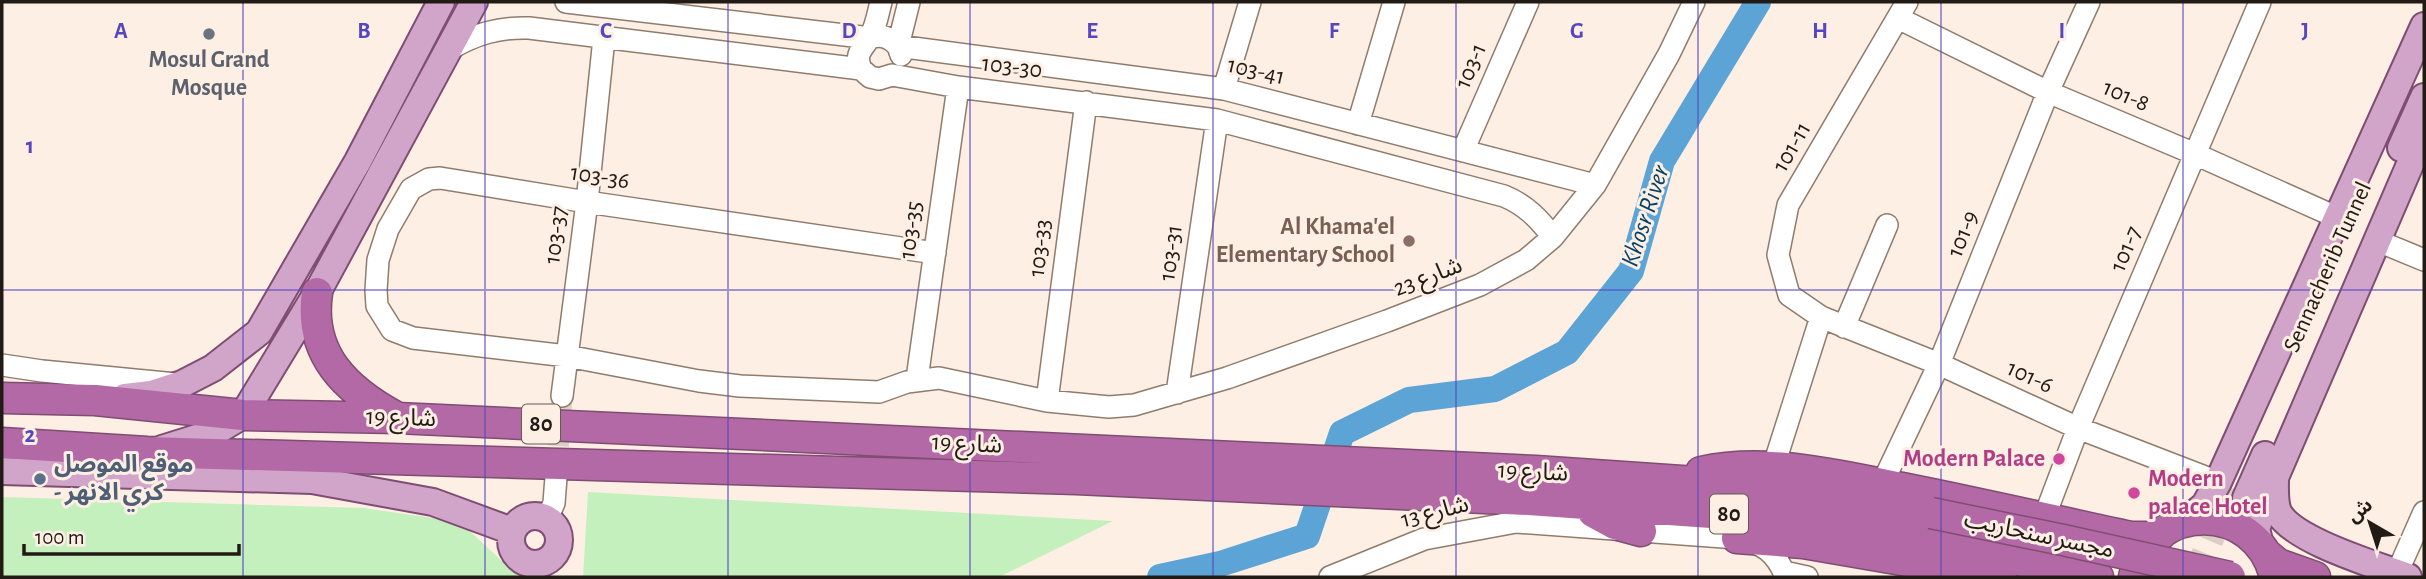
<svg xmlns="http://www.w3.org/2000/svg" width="2426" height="579" font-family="'Alegreya Sans','Noto Sans Arabic',sans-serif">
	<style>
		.green { fill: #c4f0be }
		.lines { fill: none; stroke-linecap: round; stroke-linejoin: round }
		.river { stroke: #5da4d6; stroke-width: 26 }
		.minor-tunnel { stroke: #dccfc5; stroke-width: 21; stroke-dasharray: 21 10; stroke-linecap: butt }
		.major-tunnel { stroke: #dccfc5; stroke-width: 26; stroke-dasharray: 26 13; stroke-linecap: butt }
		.minor-casing { stroke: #907c6c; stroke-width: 24 }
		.major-casing { stroke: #804d72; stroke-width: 30 }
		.highway-casing { stroke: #804d72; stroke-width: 33 }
		.minor { stroke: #fff; stroke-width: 21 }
		.major { stroke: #d1a5c9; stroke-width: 26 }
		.highway { stroke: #b369a5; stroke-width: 30 }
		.highway-bridge-casing { stroke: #804d72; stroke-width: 33; stroke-linecap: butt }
		.highway-bridge { stroke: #b369a5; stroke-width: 30 }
		.grid { fill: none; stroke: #5647bf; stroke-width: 2; stroke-opacity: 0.55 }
		.worship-dot { fill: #6b7280; stroke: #fdefe4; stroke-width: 2.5 }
		.education-dot { fill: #8d6e63; stroke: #fdefe4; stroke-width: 2.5 }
		.hotel-dot { fill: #d1479c; stroke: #fdefe4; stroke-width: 2.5 }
		.service-dot { fill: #5c6f8a; stroke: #fdefe4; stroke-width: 2.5 }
		.labels { text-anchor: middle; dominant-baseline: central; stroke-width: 6; stroke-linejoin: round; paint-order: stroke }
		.shield { fill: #fdefe4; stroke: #645a52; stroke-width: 2 }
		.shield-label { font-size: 23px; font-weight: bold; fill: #221a14 }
		.worship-label { font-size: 24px; font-weight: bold; fill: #5b616d; stroke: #fdefe4 }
		.street-label { font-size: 24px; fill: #221a14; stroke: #fdefe4 }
		.education-label { font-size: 24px; font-weight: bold; fill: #785e54; stroke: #fdefe4; text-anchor: end }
		.hotel-label { font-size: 24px; font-weight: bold; fill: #b23c85; stroke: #fdefe4; text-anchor: end }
		.service-label { font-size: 24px; font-weight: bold; fill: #4e5e75; stroke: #fdefe4; text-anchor: start }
		.water-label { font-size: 26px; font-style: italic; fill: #074163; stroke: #fdefe4 }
		.grid-label { font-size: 23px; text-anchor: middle; font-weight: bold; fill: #5647bf; stroke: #fdefe4; stroke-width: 6; stroke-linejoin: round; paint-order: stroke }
	</style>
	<rect width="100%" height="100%" fill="#fdefe4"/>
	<path class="green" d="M588 492 1113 521 999 577H583Z
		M2 497 364 508 460 522 518 576 523 577H2Z"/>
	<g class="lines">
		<path class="river" d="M1160 577 1220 564 1307 536 1342 433 1409 400 1495 389 1567 352 1631 271 1662 161 1758 2"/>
		<path class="minor-tunnel" d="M556 477 562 396"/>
		<path class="major-tunnel" d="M2195 577 2232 488"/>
		<defs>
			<path id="minor" d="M566 2 870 38C881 34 890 37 898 46L1224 89 1595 185
				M1907 2 1788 205 1778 255 1789 295 1821 317 1939 364 2078 428 2218 482
				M1898 18 2048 92 2195 154 2336 217
				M450 49C475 34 499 27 529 28L861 69 870 77 879 79 892 75 958 87 1217 120 1504 196C1526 205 1539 219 1553 237
				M901 55 898 46 909 2
				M861 69C854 53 863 49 870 37 876 27 878 13 881 2
				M1224 89 1250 2
				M1358 124 1394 2
				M1463 151 1528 2
				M2378 241 2424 260
				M935 253 587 202 440 178 429 179 411 189 388 229 378 260 376 290 377 306 392 330 413 338 567 356 699 381 740 386 879 392 907 382 939 378 1047 401 1109 407 1134 405 1227 378 1387 321 1480 285 1526 260 1553 237 1595 185 1669 54 1694 2
				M1844 327 1887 225
				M2 365 42 371 176 384
				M917 379 958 87
				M1177 393 1217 120
				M562 396 587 202 604 38
				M1047 401 1086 102
				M1773 468 1821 317
				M1882 484 1939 364 2048 92 2089 2
				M2044 518 2078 428 2260 2
				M547 519 554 503 556 477
				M1784 572 1807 577
				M2397 573 2424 512
				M1330 577 1424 539 1516 522 1737 538C1763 543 1776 552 1786 577"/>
			<path id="major" d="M2401 148 2424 97
				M125 397 151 394 182 384 213 368 259 332 358 161 441 2
				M162 449 213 433 243 415 317 293 474 2
				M2 471 312 480 433 502 512 531
				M2275 479C2275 490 2274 502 2278 512 2293 541 2377 565 2408 577
				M2246 498 2265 455
				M511 540a24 24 0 1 1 48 0a24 24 0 1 1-48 0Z
				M2183 523 2205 505 2218 482 2424 26
				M2260 545 2256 529 2273 482 2424 132"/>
			<path id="highway" d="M317 293C308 354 346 390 396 417
				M2 398 95 400 243 415 397 418 1536 471 1711 483 1807 494 1931 513
				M2 443 147 452 1076 479 1529 500 1808 520 1927 541 2098 577
				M1701 472C1768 457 1840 476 1907 489 1982 504 2056 521 2131 537H2149L2161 534
				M1593 512 1615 524 1641 531
				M1737 538 1803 543 2001 577
				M2265 553 2278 564 2315 577
				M2134 577C2150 500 2257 500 2275 577"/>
		</defs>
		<use href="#minor" class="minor-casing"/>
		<use href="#major" class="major-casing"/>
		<use href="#highway" class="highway-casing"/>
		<use href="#minor" class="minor"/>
		<use href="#major" class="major"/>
		<use href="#highway" class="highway"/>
		<defs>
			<path id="highway-bridge" d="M1931 513 2063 540 2230 577"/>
		</defs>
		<use href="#highway-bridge" class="highway-bridge-casing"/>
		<use href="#highway-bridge" class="highway-bridge"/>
	</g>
	<path class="grid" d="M243 2V577M485 2V577M728 2V577M970 2V577M1213 2V577M1456 2V577M1698 2V577M1941 2V577M2183 2V577M2 290H2424"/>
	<circle class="worship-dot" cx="209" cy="34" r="7"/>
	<circle class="education-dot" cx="1409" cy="241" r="7"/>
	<g class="hotel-dot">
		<circle cx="2059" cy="459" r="7"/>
		<circle cx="2134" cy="493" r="7"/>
	</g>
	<circle class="service-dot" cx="40" cy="479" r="7"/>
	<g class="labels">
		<g class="shield">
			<rect x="522" y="404.5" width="38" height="39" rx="5"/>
			<rect x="1710" y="494.5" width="38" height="39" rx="5"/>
		</g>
		<g class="shield-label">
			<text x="541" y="424">80</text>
			<text x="1729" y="514">80</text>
		</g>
		<g class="worship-label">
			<text x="209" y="60">Mosul Grand<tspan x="209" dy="28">Mosque</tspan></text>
		</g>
		<g class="street-label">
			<text transform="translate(1471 66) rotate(-67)">103-1</text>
			<text transform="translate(1012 67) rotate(7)">103-30</text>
			<text transform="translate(1256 71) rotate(13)">103-41</text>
			<text transform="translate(2126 96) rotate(23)">101-8</text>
			<text transform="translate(1792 147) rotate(-60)">101-11</text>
			<text transform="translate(600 177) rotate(9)">103-36</text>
			<text transform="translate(911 230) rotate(-82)">103-35</text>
			<text transform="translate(1963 234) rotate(-68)">101-9</text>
			<text transform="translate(556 235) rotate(-82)">103-37</text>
			<text transform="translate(1040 248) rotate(-83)">103-33</text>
			<text transform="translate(2126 249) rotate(-67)">101-7</text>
			<text transform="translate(1171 253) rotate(-82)">103-31</text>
			<text transform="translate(2328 267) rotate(-66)">Sennacherib Tunnel</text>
			<text transform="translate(1428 277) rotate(-21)">شارع 23</text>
			<text transform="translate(2030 377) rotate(25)">101-6</text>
			<text transform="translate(401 418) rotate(2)">شارع 19</text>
			<text transform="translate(967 444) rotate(3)">شارع 19</text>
			<text transform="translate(1533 472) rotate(3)">شارع 19</text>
			<text transform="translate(1435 512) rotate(-14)">شارع 13</text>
			<text transform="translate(2039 535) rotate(12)">مجسر سنحاريب</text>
		</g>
		<g class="education-label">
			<text x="1395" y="227">Al Khama'el<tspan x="1395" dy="28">Elementary School</tspan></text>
		</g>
		<g class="hotel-label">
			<text x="2045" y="459">Modern Palace</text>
			<text x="2148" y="479" text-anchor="start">Modern<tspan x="2148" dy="28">palace Hotel</tspan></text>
		</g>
		<g class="service-label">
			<text x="54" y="465">موقع الموصل<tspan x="54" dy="28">- كري الانهر</tspan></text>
		</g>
		<g class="water-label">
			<text transform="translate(1645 216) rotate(-72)">Khosr River</text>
		</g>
	</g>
	<g class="grid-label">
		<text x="121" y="38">A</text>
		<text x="364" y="38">B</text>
		<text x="606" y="38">C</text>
		<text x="849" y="38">D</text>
		<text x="1092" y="38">E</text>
		<text x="1334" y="38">F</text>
		<text x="1577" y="38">G</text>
		<text x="1820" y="38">H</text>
		<text x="2062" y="38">I</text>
		<text x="2305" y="38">J</text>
		<text x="30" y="153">1</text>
		<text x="30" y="442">2</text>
	</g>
	<rect width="2426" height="579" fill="none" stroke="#221a14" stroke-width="7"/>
	<g transform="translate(2370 523) rotate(321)" stroke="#fdefe4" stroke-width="5" paint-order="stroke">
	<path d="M0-5L12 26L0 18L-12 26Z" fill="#221a14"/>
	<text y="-10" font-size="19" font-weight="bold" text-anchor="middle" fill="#221a14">ش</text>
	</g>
	<path d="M24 544v10h215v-10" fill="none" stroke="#221a14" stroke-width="3.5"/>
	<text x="35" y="544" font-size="21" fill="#221a14" stroke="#fdefe4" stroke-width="5" paint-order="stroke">100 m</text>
</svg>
